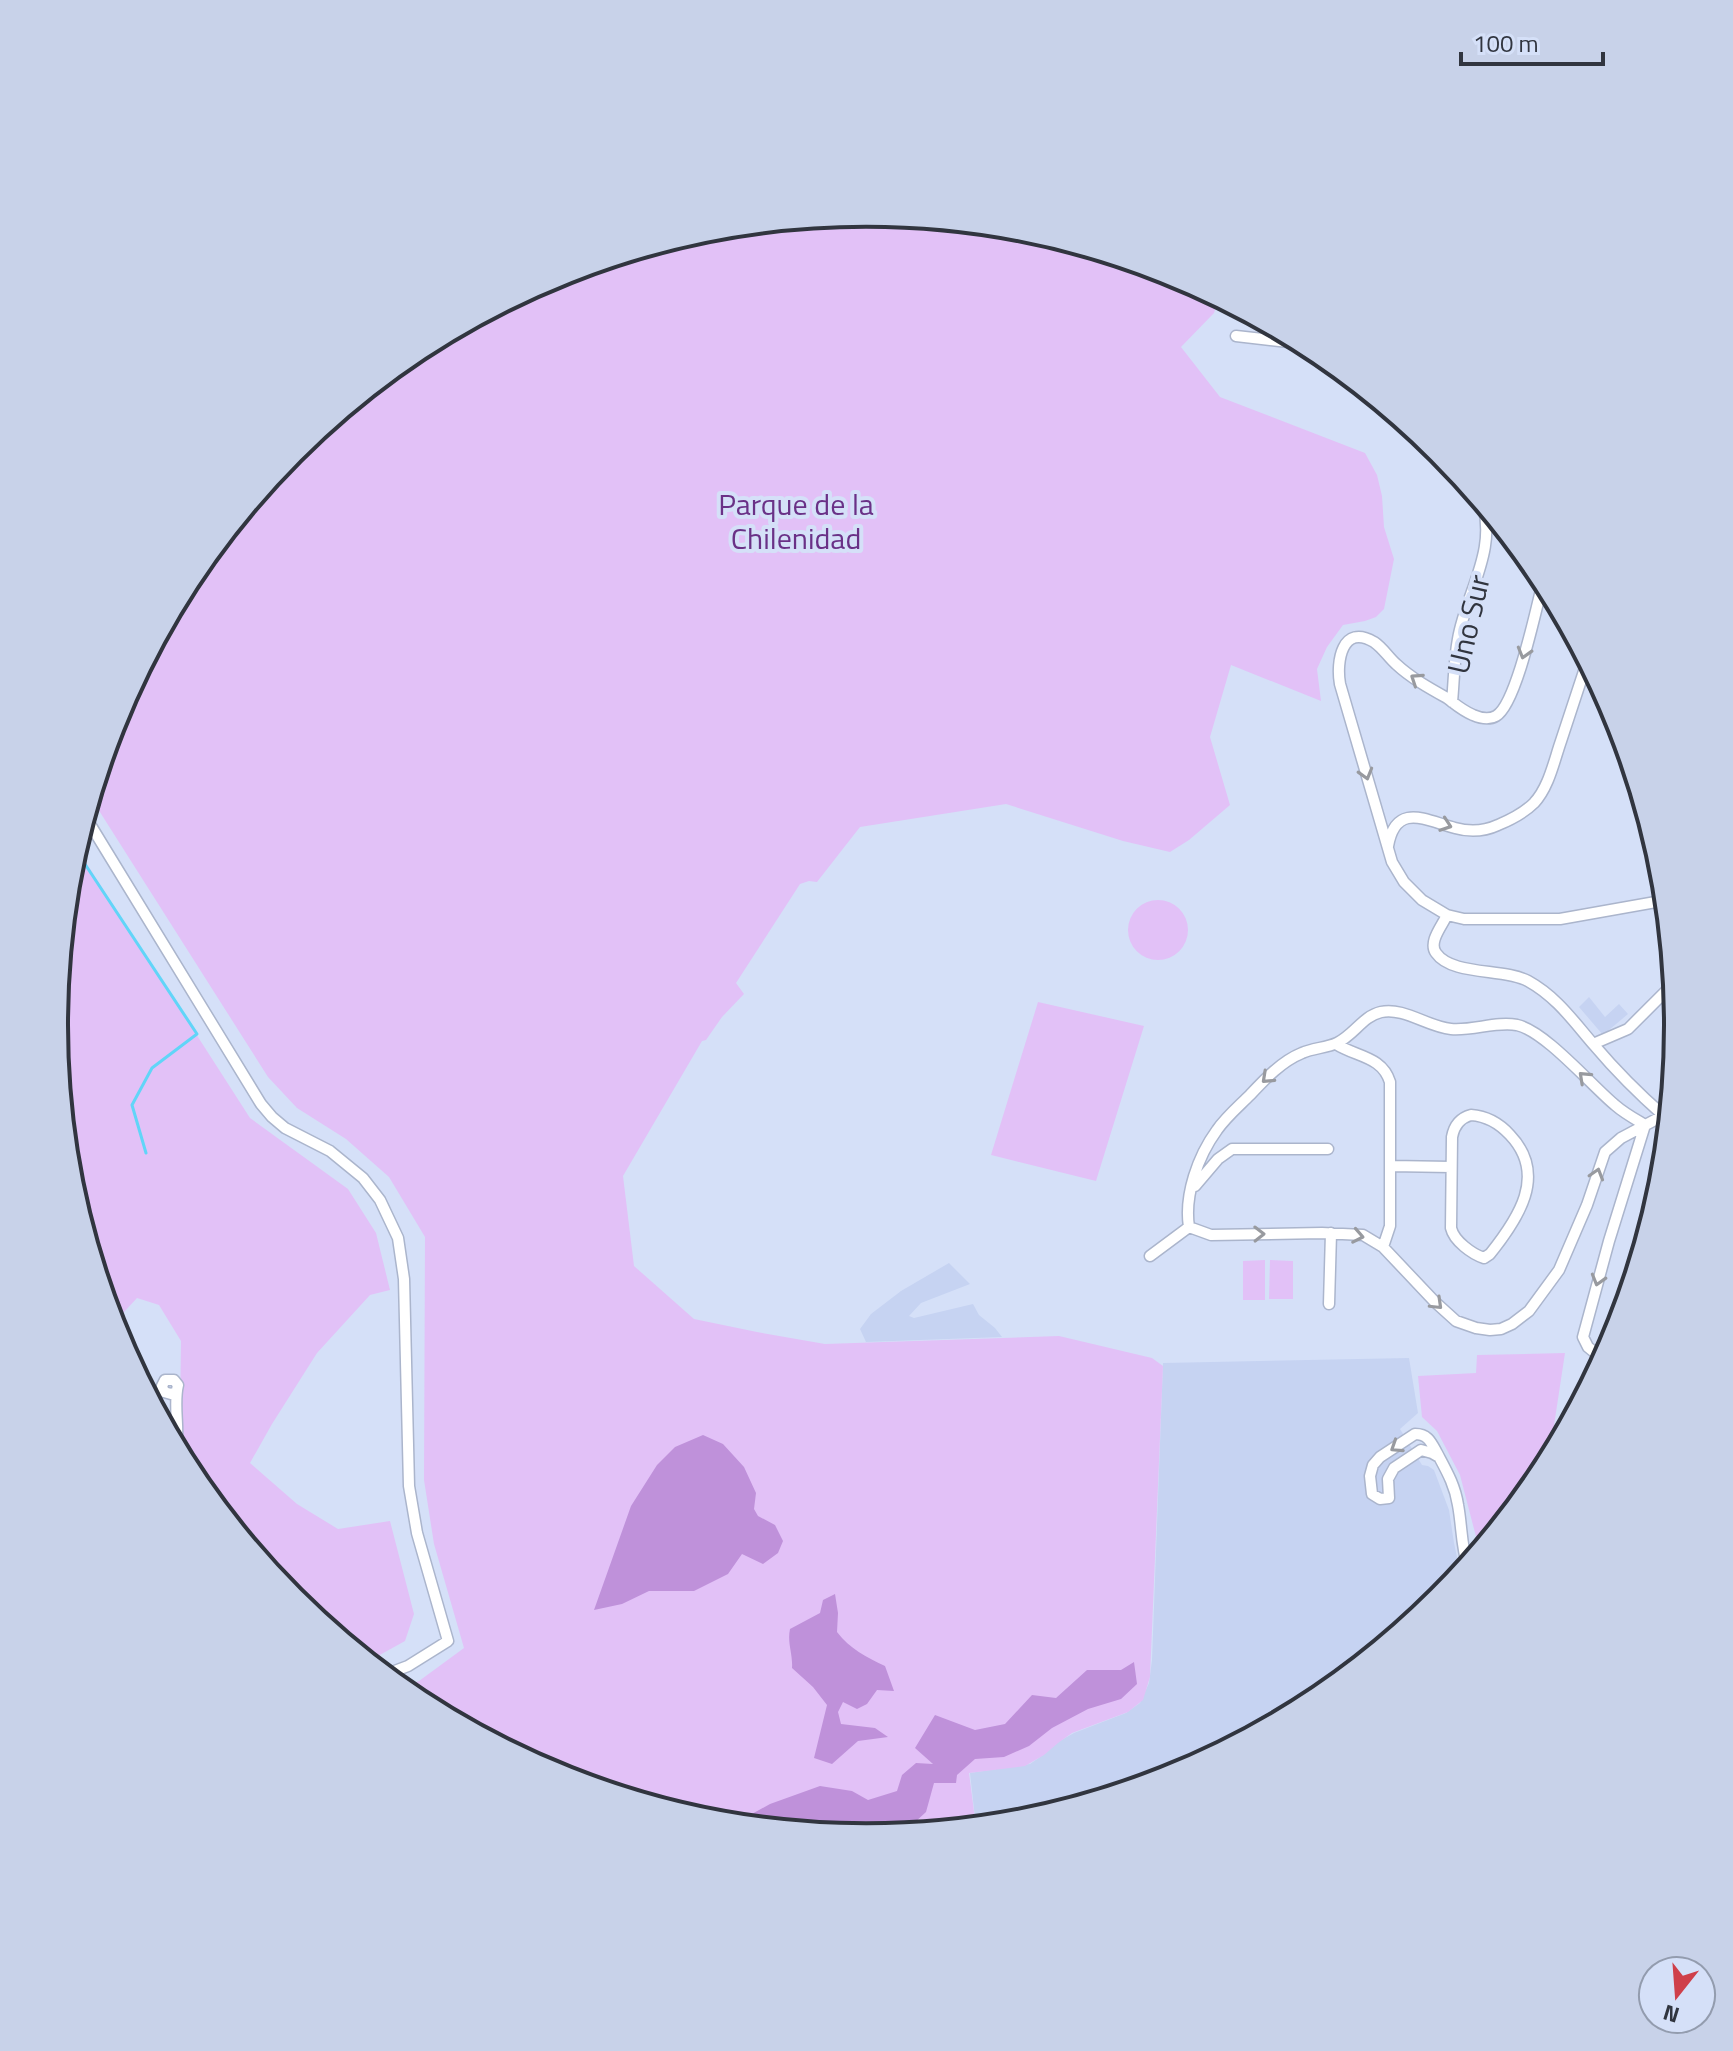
<svg xmlns="http://www.w3.org/2000/svg" width="1733" height="2051" font-family="'Titillium Web',sans-serif">
	<style>
		.built { fill: #c6d3f2 }
		.green { fill: #e2c1f7 }
		.forest { fill: #bf91da }
		.lines { fill: none; stroke-linecap: round; stroke-linejoin: round }
		.stream { stroke: #61d5f8; stroke-width: 3 }
		.minor-casing { stroke: #abb5cc; stroke-width: 13 }
		.minor { stroke: #fff; stroke-width: 10 }
		.oneway { stroke: #989a9f }
		.labels { text-anchor: middle; dominant-baseline: central; stroke-width: 8; stroke-linejoin: round; paint-order: stroke }
		.park-label { font-size: 30px; fill: #6a3187; stroke: #d5e0f8 }
		.street-label { font-size: 30px; fill: #31353f; stroke: #d5e0f8 }
		.rim { fill: none; stroke: #31353f; stroke-width: 4 }
	</style>
	<rect width="100%" height="100%" fill="#d5e0f8"/>
	<path class="built" d="M1589 997 1605 1017 1619 1004 1628 1014 1603 1035 1579 1007Z
		M949 1263 970 1284 921 1303 909 1316 914 1318 973 1304 979 1315 995 1328 1002 1337 866 1342 860 1329 871 1314 901 1291Z
		M1409 1358 1418 1413 1400 1429 1422 1465 1428 1466 1434 1470 1449 1510 1454 1543 1461 1576 1441 1600 1318 1701 1177 1776 1025 1822 976 1827 970 1773 1030 1764 1043 1755 1056 1743 1074 1733 1126 1713 1140 1703 1149 1683 1152 1660 1163 1363Z"/>
	<path class="green" d="M867 213 1025 229 1178 275 1219 297 1214 313 1181 347 1220 397 1365 453 1377 475 1382 496 1384 527 1394 559 1384 609 1376 617 1365 621 1343 625 1327 647 1317 669 1321 701 1231 665 1210 737 1230 805 1189 840 1170 852 1123 841 1006 804 860 827 817 882 809 881 800 884 736 983 744 994 722 1017 706 1040 702 1041 623 1176 634 1266 694 1319 757 1332 825 1344 1059 1336 1152 1358 1163 1366 1150 1677 1143 1700 1128 1712 1072 1733 1058 1743 1044 1755 1025 1766 969 1773 976 1827 866 1838 708 1822 555 1776 415 1701 400 1688 419 1681 464 1648 434 1544 424 1480 425 1237 389 1177 346 1139 297 1108 268 1077 91 798 116 714 191 574 292 451 415 350 556 275 708 229Z
		M76 847 250 1118 348 1189 376 1233 390 1290 370 1295 317 1353 272 1424 250 1463 297 1504 338 1529 390 1521 414 1614 405 1641 367 1662 292 1600 191 1477 187 1469 180 1416 181 1341 159 1305 137 1298 112 1325 70 1184 54 1025 70 867Z
		M1128 930a30 30 0 1 1 60 0a30 30 0 1 1-60 0Z
		M1038 1002 1144 1026 1096 1181 991 1155Z
		M1265 1260V1300H1243V1261Z
		M1270 1260 1293 1261V1299H1269Z
		M1565 1353 1548 1465 1542 1477 1480 1552 1460 1475 1437 1431 1422 1417 1418 1376 1476 1373 1477 1355Z"/>
	<path class="forest" d="M703 1435 723 1444 744 1467 756 1493 754 1509 758 1516 775 1525 783 1541 778 1553 763 1564 742 1554 728 1574 694 1591H649L622 1604 594 1610 631 1506 657 1465 675 1447Z
		M835 1594 838 1613 837 1632C850 1649 866 1657 885 1666L894 1691 877 1690 867 1704 857 1709 843 1702 838 1712 841 1724 875 1728 888 1737 858 1741 832 1764 814 1758 827 1705 813 1687 792 1668C793 1654 787 1643 790 1629L820 1613 823 1600Z
		M1134 1662 1137 1684 1121 1699 1088 1709 1052 1728 1029 1746 1004 1757 975 1759 957 1775 956 1783H934L926 1812 902 1834 866 1838 732 1825 770 1804 820 1786 852 1791 868 1800 897 1791 902 1775 916 1763 933 1764 915 1748 935 1715 975 1730 1005 1724 1032 1695 1056 1698 1087 1670H1121Z"/>
	<g class="lines">
		<path class="stream" d="M75 849 197 1034 152 1068 132 1105 146 1153"/>
		<defs>
			<path id="minor" d="M1236 336 1306 344
				M1544 578C1537 604 1517 704 1496 716 1489 720 1480 718 1473 715 1463 711 1455 704 1447 698 1429 688 1411 678 1396 664 1388 657 1383 648 1374 642 1342 623 1336 662 1340 684L1392 862 1404 882 1422 900 1447 915 1464 919H1560L1667 900
				M1452 702C1454 681 1454 660 1458 639 1466 592 1499 549 1481 499
				M85 816 261 1104 272 1117 285 1128 330 1151 363 1178 380 1200 398 1238 404 1279 409 1486 417 1533 448 1641 408 1666 384 1675
				M1388 846C1396 801 1427 821 1455 828 1469 832 1485 831 1498 825 1510 820 1525 812 1534 803 1549 787 1554 761 1561 741 1570 714 1579 687 1588 659
				M1447 915C1442 926 1428 942 1436 953 1452 976 1504 968 1528 981 1557 997 1574 1022 1594 1045 1616 1071 1639 1094 1664 1116
				M1336 1044C1356 1057 1382 1056 1390 1082V1226L1383 1247
				M1593 1044 1628 1029 1675 982
				M1471 1115C1486 1116 1500 1124 1510 1135 1548 1175 1518 1219 1490 1254L1484 1258C1472 1254 1454 1241 1451 1228L1452 1137C1454 1126 1460 1118 1471 1115Z
				M1391 1166 1451 1167
				M1195 1186 1218 1159 1232 1149H1328
				M1189 1227 1211 1235 1322 1233 1363 1235 1383 1247 1435 1302 1456 1321 1476 1328 1490 1330 1501 1329 1512 1324 1529 1311 1559 1270 1587 1205 1605 1152 1621 1138 1670 1112
				M1189 1227C1184 1195 1198 1156 1217 1130 1226 1117 1239 1106 1250 1095 1265 1079 1282 1061 1302 1053 1313 1048 1326 1048 1337 1043 1354 1035 1363 1016 1381 1012 1404 1007 1428 1027 1451 1029 1473 1031 1496 1021 1517 1025 1545 1031 1591 1085 1615 1105 1624 1113 1635 1119 1645 1125
				M1150 1256 1189 1227
				M1329 1304 1331 1233
				M1604 1360 1588 1347 1583 1337 1609 1241 1645 1125
				M174 1393 171 1394 164 1392 162 1386 165 1380H174L178 1385C173 1405 180 1428 176 1450
				M1439 1457 1432 1453 1421 1450 1394 1468 1388 1479 1389 1498 1380 1499 1372 1494 1370 1476 1373 1465 1380 1457 1415 1434C1428 1434 1431 1442 1437 1453 1446 1470 1455 1485 1458 1505 1462 1526 1461 1546 1468 1567"/>
		</defs>
		<use href="#minor" class="minor-casing"/>
		<use href="#minor" class="minor"/>
	</g>
	<defs><path id="oneway-chevron" d="M-2-3.5L2.5 0L-2 3.5" fill="none" stroke-width="1.6" stroke-linecap="round" stroke-linejoin="round" transform="scale(2)"/></defs>
	<g class="oneway">
		<use href="#oneway-chevron" transform="translate(1524 653) rotate(106)"/>
		<use href="#oneway-chevron" transform="translate(1416 679) rotate(-146)"/>
		<use href="#oneway-chevron" transform="translate(1366 774) rotate(74)"/>
		<use href="#oneway-chevron" transform="translate(1446 825) rotate(19)"/>
		<use href="#oneway-chevron" transform="translate(1584 1077) rotate(-137)"/>
		<use href="#oneway-chevron" transform="translate(1267 1078) rotate(137)"/>
		<use href="#oneway-chevron" transform="translate(1597 1174) rotate(-73)"/>
		<use href="#oneway-chevron" transform="translate(1259 1234) rotate(-1)"/>
		<use href="#oneway-chevron" transform="translate(1358 1236) rotate(11)"/>
		<use href="#oneway-chevron" transform="translate(1598 1280) rotate(106)"/>
		<use href="#oneway-chevron" transform="translate(1437 1304) rotate(44)"/>
		<use href="#oneway-chevron" transform="translate(1396 1447) rotate(147)"/>
	</g>
	<g class="labels">
		<g class="park-label">
			<text x="796" y="504">Parque de la<tspan x="796" dy="34">Chilenidad</tspan></text>
		</g>
		<g class="street-label">
			<text transform="translate(1468 624) rotate(-77)">Uno Sur</text>
		</g>
	</g>
	<path d="M0 0H1733V2051H0ZM68 1025a798 798 0 1 1 1596 0a798 798 0 1 1-1596 0Z" fill="#c8d2e9" fill-rule="evenodd"/>
	<path class="rim" d="M68 1025a798 798 0 1 1 1596 0a798 798 0 1 1-1596 0Z"/>
	<g transform="translate(1677 1995) rotate(197)"><circle r="38" fill="#d5e0f8" stroke="#939cae" stroke-width="2"/>
	<path d="M0-6L14 30L0 20L-14 30Z" fill="#cf3f4a"/>
	<text y="-12" font-size="22" font-weight="bold" text-anchor="middle" fill="#31353f">N</text>
	</g>
	<path d="M1461 52v12h142v-12" fill="none" stroke="#31353f" stroke-width="4"/>
	<text x="1473" y="52" font-size="24" fill="#31353f" stroke="#d5e0f8" stroke-width="6" paint-order="stroke">100 m</text>
</svg>
